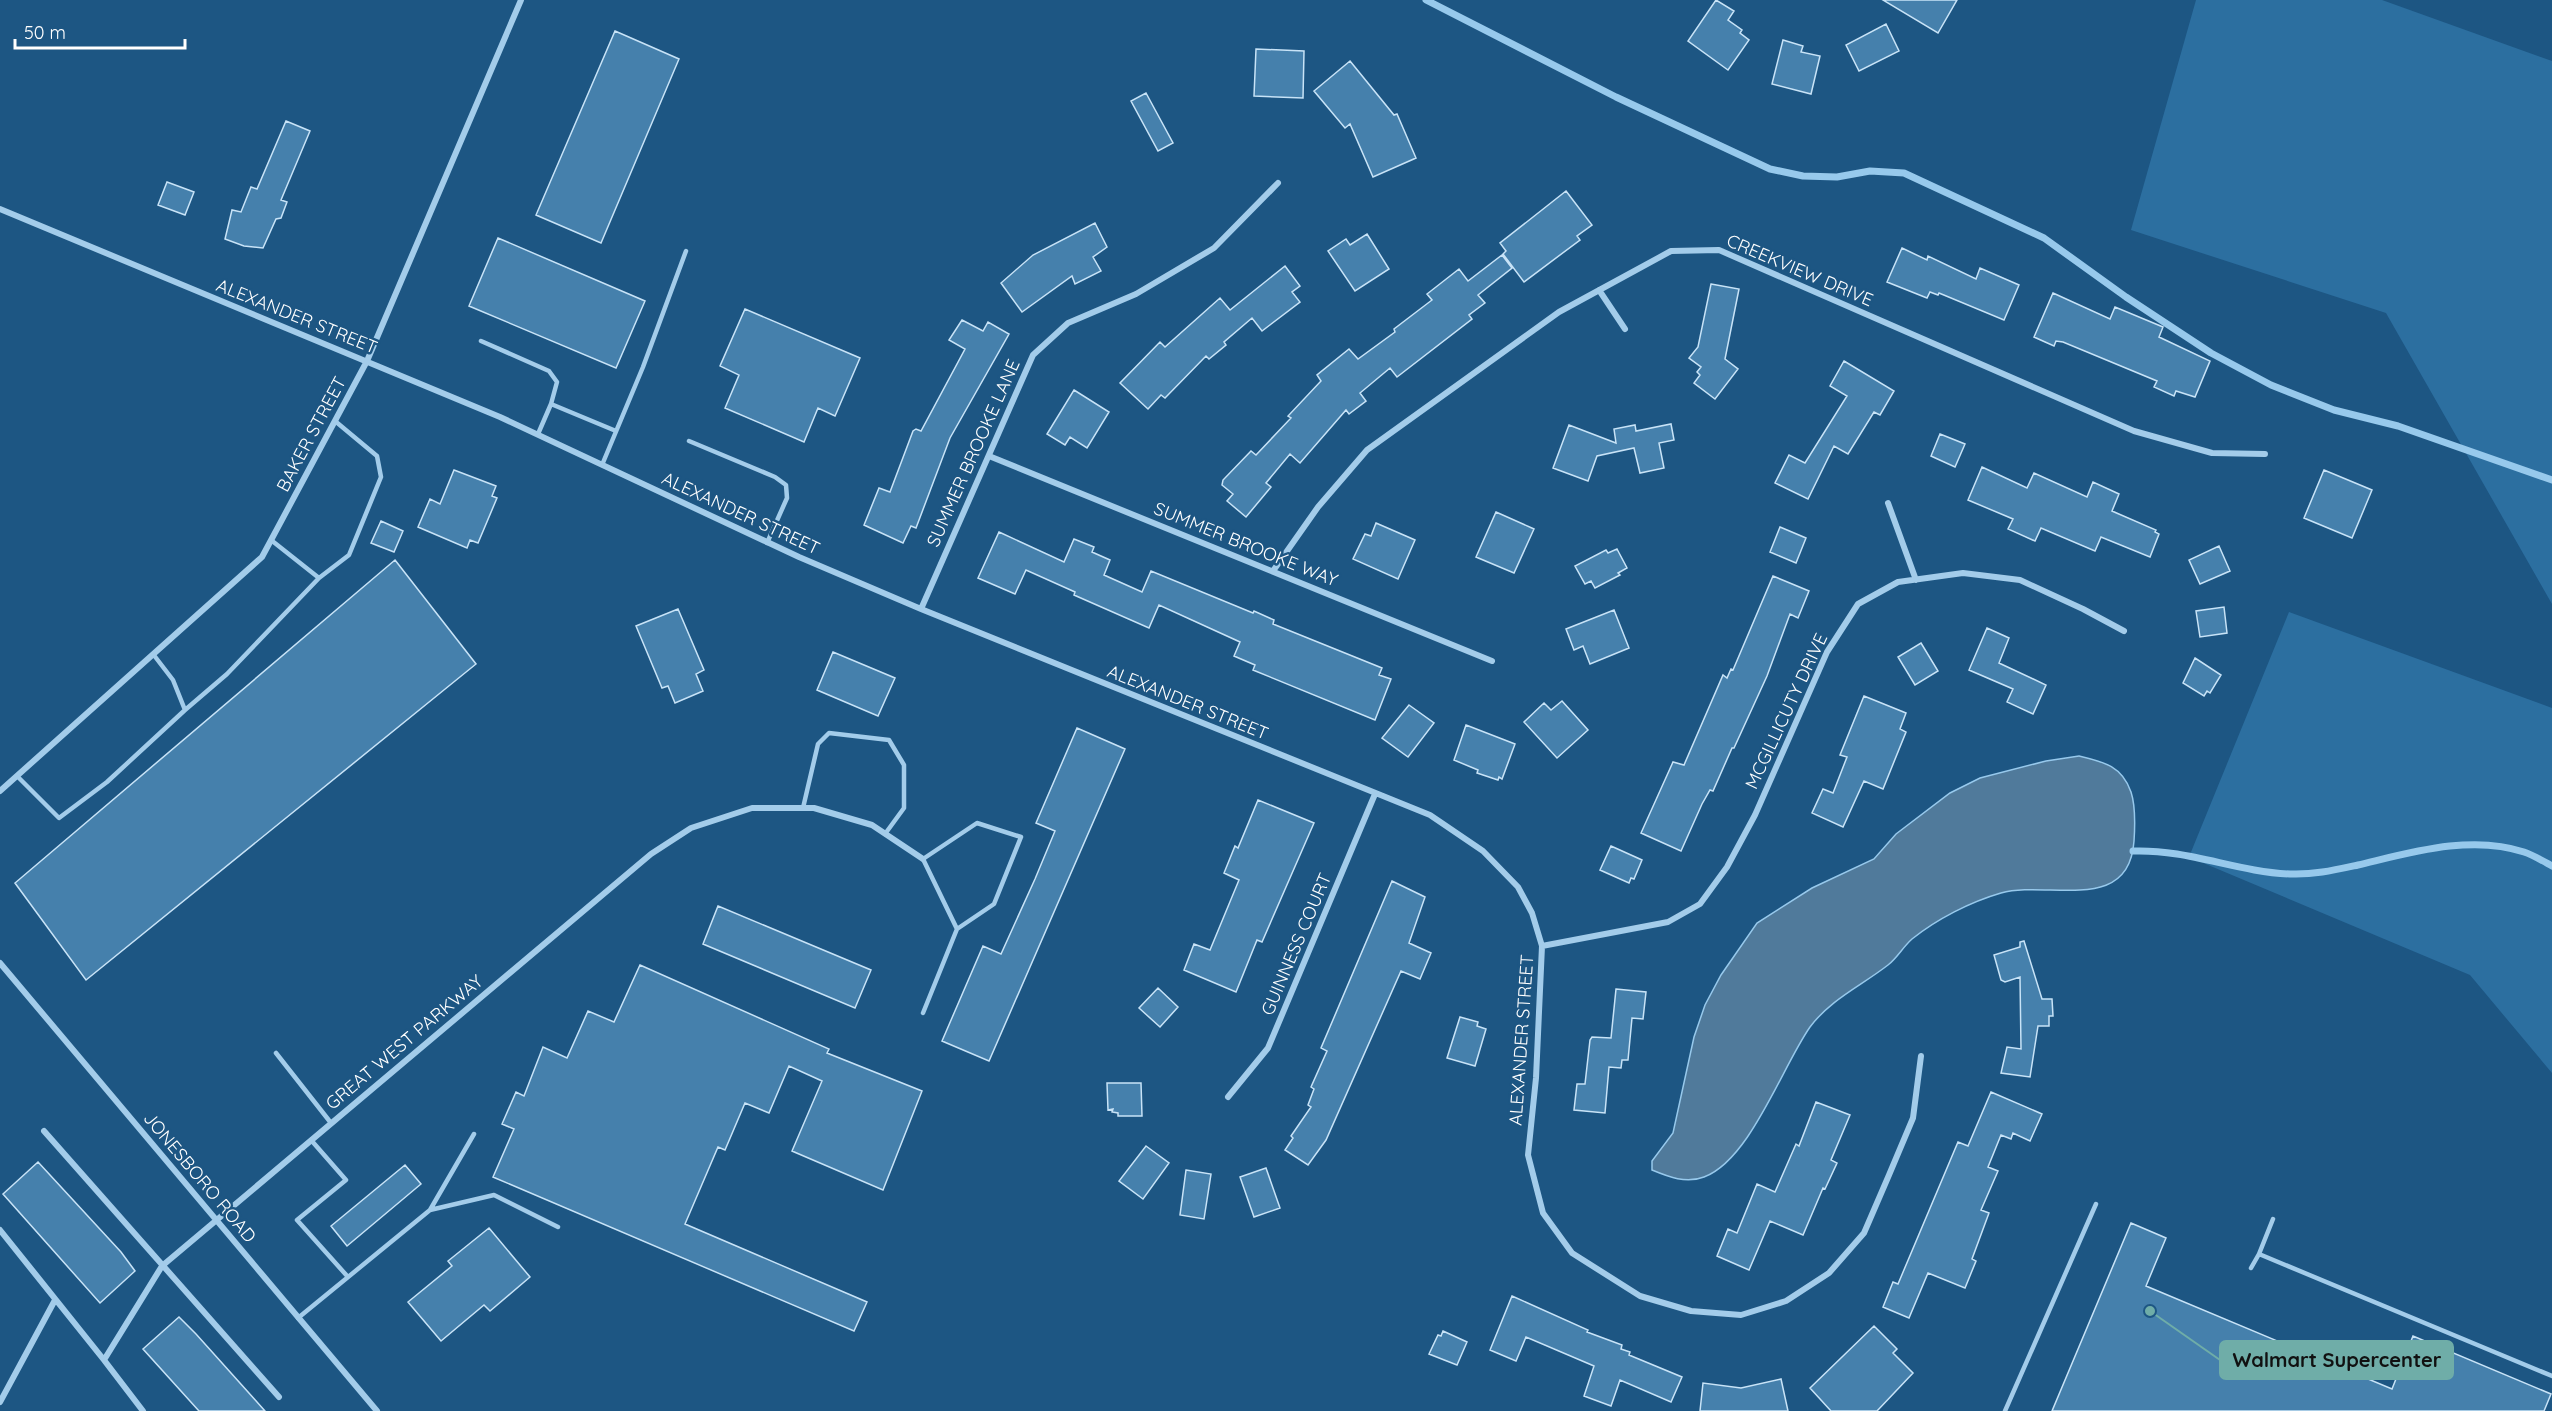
<svg xmlns="http://www.w3.org/2000/svg" width="2552" height="1411" font-family="Quicksand,sans-serif">
	<style>
		.green { fill: #2c6fa0 }
		.water { fill: #507a9b; stroke: #97c9ec; stroke-width: 1.5 }
		.lines { fill: none; stroke-linecap: round; stroke-linejoin: round }
		.stream { stroke: #97c9ec; stroke-width: 7 }
		.building { fill: #4580ac; stroke: #c8e3f7; stroke-width: 1.5 }
		.service { stroke: #a3ccea; stroke-width: 4.5 }
		.minor { stroke: #a3ccea; stroke-width: 6 }
		.labels { text-anchor: middle; dominant-baseline: central; stroke-width: 5; stroke-linejoin: round; paint-order: stroke }
		.street-label { font-size: 18px; fill: #fff; stroke: #1d5683 }
		.leader { fill: none; stroke: #6fada8; stroke-width: 2 }
		.callout-dot { fill: #6fada8; stroke: #1d5683; stroke-width: 2 }
		.callout { fill: #6fada8; stroke: #6fada8; stroke-width: 2 }
		.callout-label { font-size: 20px; text-anchor: middle; font-weight: bold; fill: #111 }
	</style>
	<rect width="100%" height="100%" fill="#1d5683"/>
	<path class="green" d="M2196 0H2382L2552 61V604L2386 313 2131 230Z
		M2289 612 2552 708V1073L2470 975 2189 857Z"/>
	<path class="water" d="M2079 756C2104 762 2122 766 2131 792 2136 807 2135 826 2134 841 2129 915 2048 880 2001 893 1970 902 1937 919 1912 939 1903 947 1897 958 1888 965 1861 986 1831 999 1810 1027 1782 1067 1750 1160 1704 1177 1686 1184 1669 1177 1652 1170V1161L1673 1133 1694 1037 1705 1005 1721 975 1757 923 1812 888 1874 859 1896 834 1950 793 1980 778 2046 761Z"/>
	<g class="lines">
		<path class="stream" d="M1426 0 1616 97 1770 169 1803 176 1837 177 1870 171 1904 173 2044 238 2126 297 2211 353 2271 385 2334 410 2398 426 2552 480
			M2133 851C2188 849 2237 872 2290 874 2314 875 2335 870 2358 865 2409 853 2471 834 2524 852 2533 855 2543 861 2552 866"/>
	</g>
	<path class="building" d="M1716 0 1734 11 1728 20 1742 30 1740 33 1749 40 1728 70 1688 41Z
		M1883 0H1957L1938 33Z
		M1886 24 1899 51 1859 71 1846 45Z
		M615 31 679 59 601 243 536 215Z
		M1783 40 1803 46 1801 52 1820 56 1811 94 1772 84Z
		M1256 49 1304 51 1303 98 1254 96Z
		M1350 61 1394 115 1397 114 1416 158 1373 177 1350 124 1345 128 1314 91Z
		M1146 93 1173 143 1158 151 1131 101Z
		M286 121 310 131 281 200 287 202 281 218 276 219 263 248 244 246 225 239 232 210 241 212 251 187 257 189Z
		M167 182 194 192 185 215 158 205Z
		M1566 191 1592 225 1577 236 1580 240 1524 282 1503 254 1506 251 1500 243Z
		M1095 223 1107 247 1093 257 1101 271 1075 284 1072 276 1022 312 1001 283 1033 255Z
		M1367 234 1389 269 1355 291 1328 251 1346 239 1350 245Z
		M498 238 645 301 616 368 469 306Z
		M1902 248 1927 260 1928 256 1976 279 1980 268 2019 285 2004 320 1939 293 1938 295 1930 292 1927 298 1887 282Z
		M1502 255 1512 268 1478 295 1485 303 1469 315 1472 319 1397 377 1390 368 1360 393 1366 401 1349 414 1346 410 1300 463 1290 454 1266 483 1271 487 1246 517 1227 501 1233 494 1222 485 1223 480 1251 451 1256 455 1291 418 1288 416 1321 381 1317 375 1349 349 1358 359 1395 332 1394 329 1432 300 1427 294 1459 269 1468 281Z
		M1285 266 1300 286 1292 292 1300 302 1262 331 1252 318 1224 342 1226 345 1209 359 1206 356 1165 398 1161 395 1148 409 1120 383 1160 342 1165 347 1220 298 1230 310Z
		M1711 284 1739 289 1725 359 1738 369 1715 399 1694 383 1700 375 1697 372 1701 367 1689 358 1698 347Z
		M2053 293 2110 319 2115 307 2163 327 2159 337 2210 361 2195 397 2176 391 2174 396 2154 387 2157 381 2063 342 2056 341 2054 346 2034 337Z
		M745 309 860 358 835 416 818 408 804 442 725 408 739 375 720 366Z
		M962 320 983 331 988 322 1009 334 950 438 916 528 911 526 903 543 864 525 879 488 890 492 913 431 916 429 921 431 965 349 949 340Z
		M1844 361 1894 391 1880 415 1874 412 1848 454 1834 446 1808 499 1775 483 1789 455 1805 463 1847 396 1830 386Z
		M1074 390 1109 412 1087 448 1070 437 1065 445 1047 434Z
		M1671 424 1674 440 1659 443 1664 468 1640 473 1634 448 1597 456 1588 481 1553 468 1569 425 1616 443 1614 429 1635 425 1636 431Z
		M1940 434 1965 444 1955 467 1931 456Z
		M1982 467 2027 488 2034 473 2087 497 2093 482 2119 494 2112 511 2156 530 2155 532 2159 534 2150 557 2101 537 2095 551 2041 528 2035 541 2008 529 2013 519 1968 500Z
		M454 470 496 486 492 496 497 498 478 543 470 540 467 548 418 527 430 499 440 504Z
		M2324 470 2372 490 2352 538 2304 518Z
		M1496 512 1534 529 1514 573 1476 557Z
		M381 521 403 531 394 552 371 543Z
		M1376 523 1415 540 1398 579 1353 559 1365 534 1371 536Z
		M1780 527 1806 538 1796 563 1770 552Z
		M999 532 1064 562 1074 539 1094 547 1092 552 1110 560 1104 575 1142 592 1151 571 1253 613 1254 611 1274 620 1273 624 1382 668 1379 675 1391 679 1375 720 1253 670 1255 665 1234 656 1240 642 1159 605 1149 628 1074 595 1075 592 1026 570 1015 594 978 578Z
		M2219 546 2230 571 2200 584 2189 560Z
		M1617 549 1627 568 1618 573 1620 575 1595 588 1591 581 1585 584 1575 566 1606 550 1608 553Z
		M395 560 476 664 86 980 15 883Z
		M1773 576 1809 591 1798 618 1790 614 1767 676 1734 748H1732L1713 791 1710 790 1702 804 1681 851 1641 833 1673 762 1684 765 1723 675 1727 678 1731 669 1733 670Z
		M2224 607 2227 633 2200 637 2196 611Z
		M678 609 704 670 696 674 703 691 675 703 668 686 662 688 636 626Z
		M1614 610 1629 648 1590 664 1583 646 1574 650 1566 629Z
		M1987 628 2009 638 1999 663 2046 685 2033 714 2007 702 2013 689 1969 670Z
		M1921 643 1938 671 1915 685 1898 657Z
		M833 652 895 678 878 716 817 690Z
		M2195 658 2221 675 2210 693 2207 691 2204 696 2183 683Z
		M1864 696 1906 713 1900 729 1906 732 1883 789 1864 781 1843 827 1812 813 1823 789 1833 793 1847 757 1840 755Z
		M1562 701 1588 730 1557 758 1524 722 1544 703 1551 710Z
		M1409 705 1434 723 1408 757 1382 738Z
		M1466 725 1515 744 1502 779 1499 777 1498 780 1477 773 1478 770 1454 760Z
		M1077 728 1125 749 989 1061 942 1041 983 946 1001 954 1035 879 1055 831 1036 823Z
		M1258 800 1314 823 1262 942 1257 940 1236 992 1184 970 1194 944 1210 950 1239 880 1224 873 1235 846 1238 848Z
		M1611 846 1642 860 1634 879 1631 878 1629 883 1600 870Z
		M1392 881 1425 897 1409 943 1431 953 1420 979 1401 971 1326 1140 1308 1165 1285 1150 1293 1138 1291 1136 1311 1107 1308 1105 1314 1089 1311 1087 1327 1051 1321 1048Z
		M718 906 871 970 855 1008 703 944Z
		M2024 941 2042 999H2052L2053 1016H2049V1026H2038L2030 1077 2001 1073 2007 1047 2021 1049 2020 977 2005 982 2001 980 1994 955 2020 947V942Z
		M640 965 829 1049 827 1053 922 1091 883 1190 792 1151 822 1081 789 1066 769 1113 745 1103 725 1150 718 1147 685 1224 867 1302 854 1331 493 1177 514 1129 502 1124 516 1092 524 1096 543 1047 567 1058 588 1011 614 1022Z
		M1158 988 1178 1007 1160 1027 1139 1008Z
		M1616 989 1646 992 1643 1019 1632 1018 1628 1060H1622L1621 1068 1609 1067 1605 1113 1574 1110 1577 1084H1585L1590 1040 1592 1037 1611 1038Z
		M1460 1017 1478 1022 1477 1026 1486 1029 1475 1066 1447 1058Z
		M1107 1083H1141L1142 1116H1118V1113L1112 1112 1113 1109 1108 1110Z
		M1991 1092 2042 1114 2030 1141 2013 1133 2011 1139 2001 1135 1988 1167 1998 1171 1981 1210 1989 1213 1972 1259 1976 1261 1965 1288 1928 1273 1909 1318 1883 1307 1893 1282 1898 1284 1958 1142 1968 1146Z
		M1816 1102 1850 1115 1831 1160 1837 1163 1825 1189 1823 1188 1803 1235 1770 1221 1749 1270 1717 1256 1728 1229 1737 1233 1757 1184 1775 1192 1796 1144 1799 1146Z
		M1146 1146 1169 1163 1143 1199 1119 1181Z
		M38 1162 121 1252 135 1271 100 1303 3 1194Z
		M405 1165 421 1184 347 1246 331 1226Z
		M1266 1168 1280 1208 1254 1217 1240 1177Z
		M1186 1170 1211 1174 1204 1219 1180 1215Z
		M2131 1223 2166 1238 2146 1286 2392 1389 2413 1336 2551 1394 2544 1411H2052Z
		M489 1228 530 1277 490 1311 484 1305 441 1341 408 1302 452 1266 448 1261Z
		M1512 1296 1588 1330 1587 1332 1622 1345 1621 1349 1630 1352 1629 1355 1682 1377 1671 1402 1620 1380 1611 1406 1584 1396 1594 1366 1526 1337 1516 1361 1490 1350Z
		M179 1317 196 1334 265 1411H199L143 1349Z
		M1874 1326 1897 1349 1893 1353 1913 1373 1877 1411H1831L1810 1388Z
		M1443 1331 1467 1342 1457 1365 1429 1354 1438 1335 1441 1336Z
		M1781 1379 1788 1411H1700L1703 1383 1741 1388Z"/>
	<g class="lines">
		<path class="service" d="M481 341 549 371 557 382 551 404 616 431
			M538 434 551 404
			M689 441 775 477 786 485 787 498 767 543
			M602 465 643 367 686 251
			M319 578 349 555 381 477 377 456 335 421
			M185 710 227 674 319 578 271 540
			M17 776 59 818 107 782 185 710 173 680 153 654
			M803 808 818 744 829 733 889 740 904 765V808L885 834
			M923 1013 957 929 923 859 977 823 1021 837 994 904 957 929
			M276 1053 331 1123
			M311 1140 346 1180 297 1220 348 1277
			M430 1210 494 1195 558 1227
			M2273 1219 2259 1254 2552 1376
			M2251 1268 2259 1254
			M298 1318 430 1210 474 1134
			M2005 1411 2096 1204"/>
		<path class="minor" d="M0 209 500 417 799 557 921 609 1430 815 1483 851 1518 887 1532 913 1542 946 1536 1078 1528 1155 1543 1213 1572 1253 1640 1296 1691 1311 1741 1315 1786 1301 1829 1273 1864 1233 1889 1175 1913 1118 1921 1056
			M1599 290 1625 329
			M989 456 1492 661
			M1888 503 1916 580
			M1273 571 1318 507 1367 450 1559 312 1671 251 1719 250 2134 431 2212 453 2265 454
			M921 609 1033 355 1068 323 1136 294 1214 248 1278 183
			M0 791 262 557 367 361 521 0
			M1542 946 1668 922 1700 904 1727 867 1755 815 1827 652 1858 604 1898 582 1963 573 2020 580 2083 609 2124 631
			M0 963 377 1411
			M1228 1097 1268 1048 1375 794
			M44 1131 279 1397
			M0 1230 104 1360 162 1266 651 854 691 828 752 808H814L872 825 923 859
			M104 1360 143 1411
			M0 1402 55 1300"/>
	</g>
	<g class="labels">
		<g class="street-label">
			<text transform="translate(1800 270) rotate(23)">CREEKVIEW DRIVE</text>
			<text transform="translate(297 316) rotate(22)">ALEXANDER STREET</text>
			<text transform="translate(311 434) rotate(-62)">BAKER STREET</text>
			<text transform="translate(973 453) rotate(-66)">SUMMER BROOKE LANE</text>
			<text transform="translate(741 513) rotate(25)">ALEXANDER STREET</text>
			<text transform="translate(1246 544) rotate(22)">SUMMER BROOKE WAY</text>
			<text transform="translate(1188 702) rotate(22)">ALEXANDER STREET</text>
			<text transform="translate(1786 711) rotate(-65)">MCGILLICUTY DRIVE</text>
			<text transform="translate(1296 944) rotate(-67)">GUINNESS COURT</text>
			<text transform="translate(1521 1040) rotate(-86)">ALEXANDER STREET</text>
			<text transform="translate(404 1042) rotate(-40)">GREAT WEST PARKWAY</text>
			<text transform="translate(200 1177) rotate(50)">JONESBORO ROAD</text>
		</g>
	</g>
	<path class="leader" d="M2150 1311L2220 1360"/>
	<circle class="callout-dot" cx="2150" cy="1311" r="6"/>
	<rect class="callout" x="2220" y="1341" width="233" height="38" rx="6"/>
	<g class="callout-label">
		<text x="2337" y="1367">Walmart Supercenter</text>
	</g>
	<path d="M15 39v9h170v-9" fill="none" stroke="#ffffff" stroke-width="3"/>
	<text x="24" y="39" font-size="18" fill="#ffffff" stroke="#1d5683" stroke-width="4.5" paint-order="stroke">50 m</text>
</svg>
